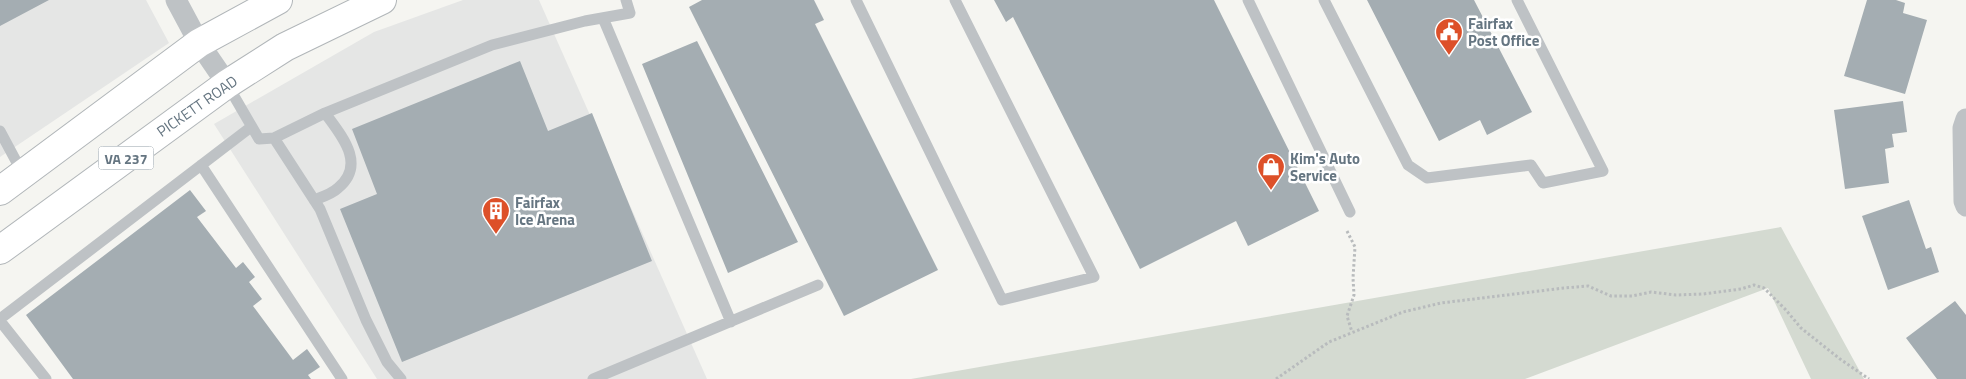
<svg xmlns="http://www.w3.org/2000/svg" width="1966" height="379" font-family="'Titillium Web',sans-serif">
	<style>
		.built { fill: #e5e6e5 }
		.green { fill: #d4dad1 }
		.building { fill: #a4adb2 }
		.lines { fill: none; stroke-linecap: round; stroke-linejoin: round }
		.primary-casing { stroke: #b1b6b9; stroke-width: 30 }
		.path { stroke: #b8bbbd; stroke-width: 3; stroke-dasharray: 2.5 2.5; stroke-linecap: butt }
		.lane { stroke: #bec2c5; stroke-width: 11 }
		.street { stroke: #bec2c5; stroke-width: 21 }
		.primary { stroke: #fff; stroke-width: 28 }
		.labels { text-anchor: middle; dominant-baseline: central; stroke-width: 5; stroke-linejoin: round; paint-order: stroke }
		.shield { fill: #fff; stroke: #939ea7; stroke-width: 1 }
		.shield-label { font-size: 14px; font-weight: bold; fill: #657581 }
		.poi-label { font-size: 15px; font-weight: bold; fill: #657581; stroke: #fff; text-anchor: start }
		.street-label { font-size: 15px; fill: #657581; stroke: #fff }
	</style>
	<rect width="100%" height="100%" fill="#f5f5f1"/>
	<path class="built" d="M0 0H146L169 43 0 157Z
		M463 0H539L707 379H377L214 124 374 32Z"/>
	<path class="green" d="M1781 227 1864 379H1811L1768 288 1525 379H911Z"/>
	<path class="building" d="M0 0H49L0 26Z
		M702 0H814L824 20 815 24 938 270 844 316 689 7Z
		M994 0H1214L1319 211 1248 246 1236 221 1140 269 1013 17 1006 22Z
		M1367 0H1474L1532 112 1487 135 1480 120 1439 141Z
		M1867 0H1896L1905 3 1903 13 1927 20 1905 94 1844 76Z
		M697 41 798 242 728 273 642 64Z
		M520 61 548 131 592 113 652 261 402 362 340 209 377 194 352 129Z
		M1903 101 1907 132 1892 134 1894 147 1885 149 1889 183 1845 189 1834 110Z
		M190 190 206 211 197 217 236 268 243 262 255 277 249 282 262 299 253 306 293 360 307 349 320 367 308 375 311 379H73L26 315Z
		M1909 200 1926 249 1931 247 1939 272 1888 290 1862 216Z
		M1955 301 1966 315V379H1937L1906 338Z"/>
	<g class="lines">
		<defs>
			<path id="primary" d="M0 191 199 43 278 0
				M0 250 227 84 285 47 382 0"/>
		</defs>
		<use href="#primary" class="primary-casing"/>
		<path class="path" d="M1347 231 1355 247 1353 278 1354 295 1347 316 1352 332
			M1276 379 1329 342 1403 312 1441 303 1564 288 1588 286 1611 296H1632L1651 292 1676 295 1703 294 1741 289 1754 285 1764 288 1785 309 1801 328 1840 359 1869 379"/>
		<path class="lane" d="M856 0 1002 300 1094 277 955 0
			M1248 0 1350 212
			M1324 0 1408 165 1427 178 1531 165 1543 183 1603 171 1517 0
			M603 18 731 322
			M227 84 259 139 274 138 320 209 366 320 387 362 401 379
			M0 131 23 174
			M274 138 325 113 492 45 585 21 630 13 626 0
			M201 165 342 379
			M314 200C322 197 332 194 338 188 367 164 341 135 325 113
			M0 319 251 127
			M0 321 46 379
			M593 379 818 285"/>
		<path class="street" d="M176 0 199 43 227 84
			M1966 119 1963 128 1964 201 1966 206"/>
		<use href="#primary" class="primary"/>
	</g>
	<defs>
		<symbol id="civic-pin" viewBox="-11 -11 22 30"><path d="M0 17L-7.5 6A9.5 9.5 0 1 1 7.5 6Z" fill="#dd5029" stroke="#fff"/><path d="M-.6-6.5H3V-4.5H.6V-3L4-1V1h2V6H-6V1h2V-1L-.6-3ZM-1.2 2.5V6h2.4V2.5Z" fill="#fff"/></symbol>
		<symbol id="shop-pin" viewBox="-11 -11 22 30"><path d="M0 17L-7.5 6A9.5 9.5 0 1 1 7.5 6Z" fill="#dd5029" stroke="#fff"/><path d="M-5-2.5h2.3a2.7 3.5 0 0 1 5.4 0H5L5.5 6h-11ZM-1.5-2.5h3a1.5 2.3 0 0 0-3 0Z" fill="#fff"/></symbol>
		<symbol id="building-pin" viewBox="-11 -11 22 30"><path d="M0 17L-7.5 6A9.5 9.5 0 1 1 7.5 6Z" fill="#dd5029" stroke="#fff"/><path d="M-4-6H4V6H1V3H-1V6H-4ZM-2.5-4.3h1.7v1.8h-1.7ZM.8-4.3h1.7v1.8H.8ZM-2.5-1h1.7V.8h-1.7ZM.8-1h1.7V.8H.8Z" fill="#fff"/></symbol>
	</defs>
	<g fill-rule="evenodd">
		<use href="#civic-pin" x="1433" y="16" width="32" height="43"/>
		<use href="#shop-pin" x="1255" y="151" width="32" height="43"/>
		<use href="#building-pin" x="480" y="195" width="32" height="43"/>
	</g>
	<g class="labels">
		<rect class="shield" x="98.5" y="146.5" width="55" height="23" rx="4"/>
		<g class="shield-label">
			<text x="126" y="158">VA 237</text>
		</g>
		<g class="poi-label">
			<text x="1468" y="23">Fairfax<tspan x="1468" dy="17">Post Office</tspan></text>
			<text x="1290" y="158">Kim's Auto<tspan x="1290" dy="17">Service</tspan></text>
			<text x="515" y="202">Fairfax<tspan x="515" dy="17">Ice Arena</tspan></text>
		</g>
		<g class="street-label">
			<text transform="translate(197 106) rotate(-35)">PICKETT ROAD</text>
		</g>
	</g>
</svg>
